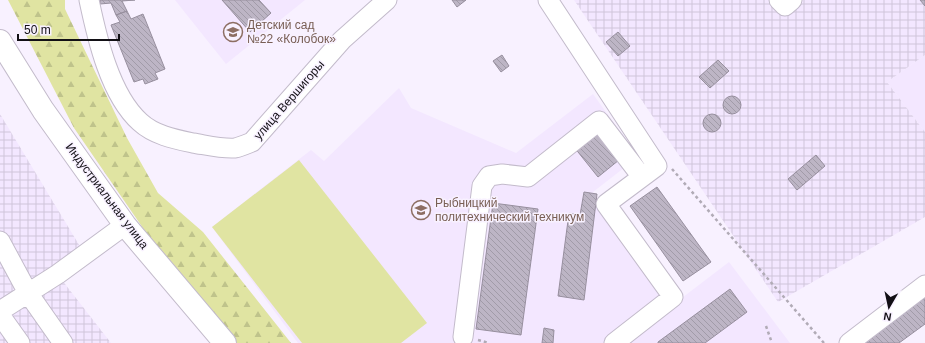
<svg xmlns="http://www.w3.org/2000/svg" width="925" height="343" font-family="Helvetica,sans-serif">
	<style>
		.built { fill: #f3e7ff }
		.industrial { fill: url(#industrial-grid) }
		.forest { fill: url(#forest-firs) }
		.garden { fill: #e0e4a2 }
		.building { fill: url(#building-back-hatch); stroke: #978f9e }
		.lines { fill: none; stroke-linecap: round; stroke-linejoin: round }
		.minor-casing { stroke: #c3bbcb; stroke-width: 21 }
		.major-casing { stroke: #c3bbcb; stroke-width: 24 }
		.path { stroke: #b1abb6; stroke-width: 2.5; stroke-dasharray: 3 3; stroke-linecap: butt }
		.minor { stroke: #fff; stroke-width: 19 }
		.major { stroke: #fff; stroke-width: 22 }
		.labels { text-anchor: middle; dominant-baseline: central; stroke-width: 3; stroke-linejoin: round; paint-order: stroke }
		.education-label { font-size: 12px; fill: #785e54; stroke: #f8f1ff; text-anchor: start }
		.street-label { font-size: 12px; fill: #121015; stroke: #f8f1ff }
	</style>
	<defs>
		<pattern id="industrial-grid" width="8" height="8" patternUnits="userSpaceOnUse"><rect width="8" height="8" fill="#f3e7ff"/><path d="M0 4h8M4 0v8" fill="none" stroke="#cfc5da"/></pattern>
		<pattern id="forest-firs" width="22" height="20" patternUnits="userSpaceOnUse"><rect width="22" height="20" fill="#e0e4a2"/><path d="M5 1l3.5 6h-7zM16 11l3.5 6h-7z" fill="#bfc38b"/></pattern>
		<pattern id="building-back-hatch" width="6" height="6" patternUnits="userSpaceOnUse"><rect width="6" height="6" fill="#bdb5c5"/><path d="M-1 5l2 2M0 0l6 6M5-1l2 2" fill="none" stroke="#a19ba8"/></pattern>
	</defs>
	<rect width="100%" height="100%" fill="#f8f1ff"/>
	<path class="built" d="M175 0H305L226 64Z
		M925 55V132L887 82Z
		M399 88 411 108 516 153 593 94 638 157 593 192 674 304 729 262 790 343H298L212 227 311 150 324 161Z"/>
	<path class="industrial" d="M574 0H925V55L887 82 925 132V217L778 302Z
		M0 114 84 253 58 275 111 343H0Z"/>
	<path class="forest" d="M8 0H65V9L127 138 158 193 203 232 291 343H234L156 247 74 128Z"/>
	<path class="garden" d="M299 160 427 323 401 343H302L212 227Z"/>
	<path class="building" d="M100 0H135L122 1 127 11 116 15 111 3 100 4Z
		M222 0H259L271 13 250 32Z
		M452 0H466L457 7Z
		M920 0H925V6Z
		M127 11 131 19 143 14 165 69 155 73 158 79 145 84 143 79 134 82 111 25 120 22 116 15Z
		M618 32 630 46 618 56 606 42Z
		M502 55 509 66 501 72 493 61Z
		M718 60 729 71 710 88 699 77Z
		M723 105a9 9 0 1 1 18 0a9 9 0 1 1-18 0Z
		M703 123a9 9 0 1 1 18 0a9 9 0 1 1-18 0Z
		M594 130 619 160 598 177 574 147Z
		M816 155 825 166 797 190 788 179Z
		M657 187 711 262 683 281 630 206Z
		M584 192 597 194 584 300 558 296 569 213 580 215Z
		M493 203 538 209 521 335 476 329Z
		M730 289 747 312 705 343H658V342Z
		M925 295V324L899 343H859Z
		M544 328 554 330 553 343H542Z"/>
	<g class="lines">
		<defs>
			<path id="minor" d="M89 0C97 38 110 95 140 122 154 135 174 139 193 143 206 145 222 149 235 148 240 147 247 144 252 142L342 40 387 0
				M548 0 657 166 606 204 673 297 614 343
				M779 0 785 6 792 0
				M0 241 28 293 63 343
				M0 311 58 274 125 225
				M0 315 20 343
				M463 337 482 186 489 176 502 174 528 177 599 121 642 177
				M849 343 925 285"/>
			<path id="major" d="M0 41 43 110 125 225 225 343"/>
		</defs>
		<use href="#minor" class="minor-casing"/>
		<use href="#major" class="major-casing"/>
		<path class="path" d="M672 169 824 343
			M766 326 772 343
			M478 340 489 343"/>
		<use href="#minor" class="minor"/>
		<use href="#major" class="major"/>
	</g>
	<defs>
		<symbol id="school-ring" viewBox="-11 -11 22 22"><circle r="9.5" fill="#f8f1ff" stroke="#8d6e63" stroke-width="1.5"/><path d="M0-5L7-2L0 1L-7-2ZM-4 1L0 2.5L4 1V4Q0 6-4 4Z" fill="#8d6e63"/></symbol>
		<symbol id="university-ring" viewBox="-11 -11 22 22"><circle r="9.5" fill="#f8f1ff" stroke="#8d6e63" stroke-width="1.5"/><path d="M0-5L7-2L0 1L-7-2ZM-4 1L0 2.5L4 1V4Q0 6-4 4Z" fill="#8d6e63"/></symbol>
	</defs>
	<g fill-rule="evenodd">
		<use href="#school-ring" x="222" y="21" width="22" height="22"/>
		<use href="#university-ring" x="410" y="199" width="22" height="22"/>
	</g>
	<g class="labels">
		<g class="education-label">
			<text x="247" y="25">Детский сад<tspan x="247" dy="14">№22 «Колобок»</tspan></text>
			<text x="435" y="203">Рыбницкий<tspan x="435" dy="14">политехнический техникум</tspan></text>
		</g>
		<g class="street-label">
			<text transform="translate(289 100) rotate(-49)">улица Вершигоры</text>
			<text transform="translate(107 196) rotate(53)">Индустриальная улица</text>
		</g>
	</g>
	<g transform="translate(889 307) rotate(189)" stroke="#f8f1ff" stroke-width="3" paint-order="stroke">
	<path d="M0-3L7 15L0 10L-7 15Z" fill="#121015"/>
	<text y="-6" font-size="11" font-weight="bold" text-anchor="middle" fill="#121015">N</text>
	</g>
	<path d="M18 34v6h101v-6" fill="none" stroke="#121015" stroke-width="2"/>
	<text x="24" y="34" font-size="12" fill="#121015" stroke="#f8f1ff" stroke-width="3" paint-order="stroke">50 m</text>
</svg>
